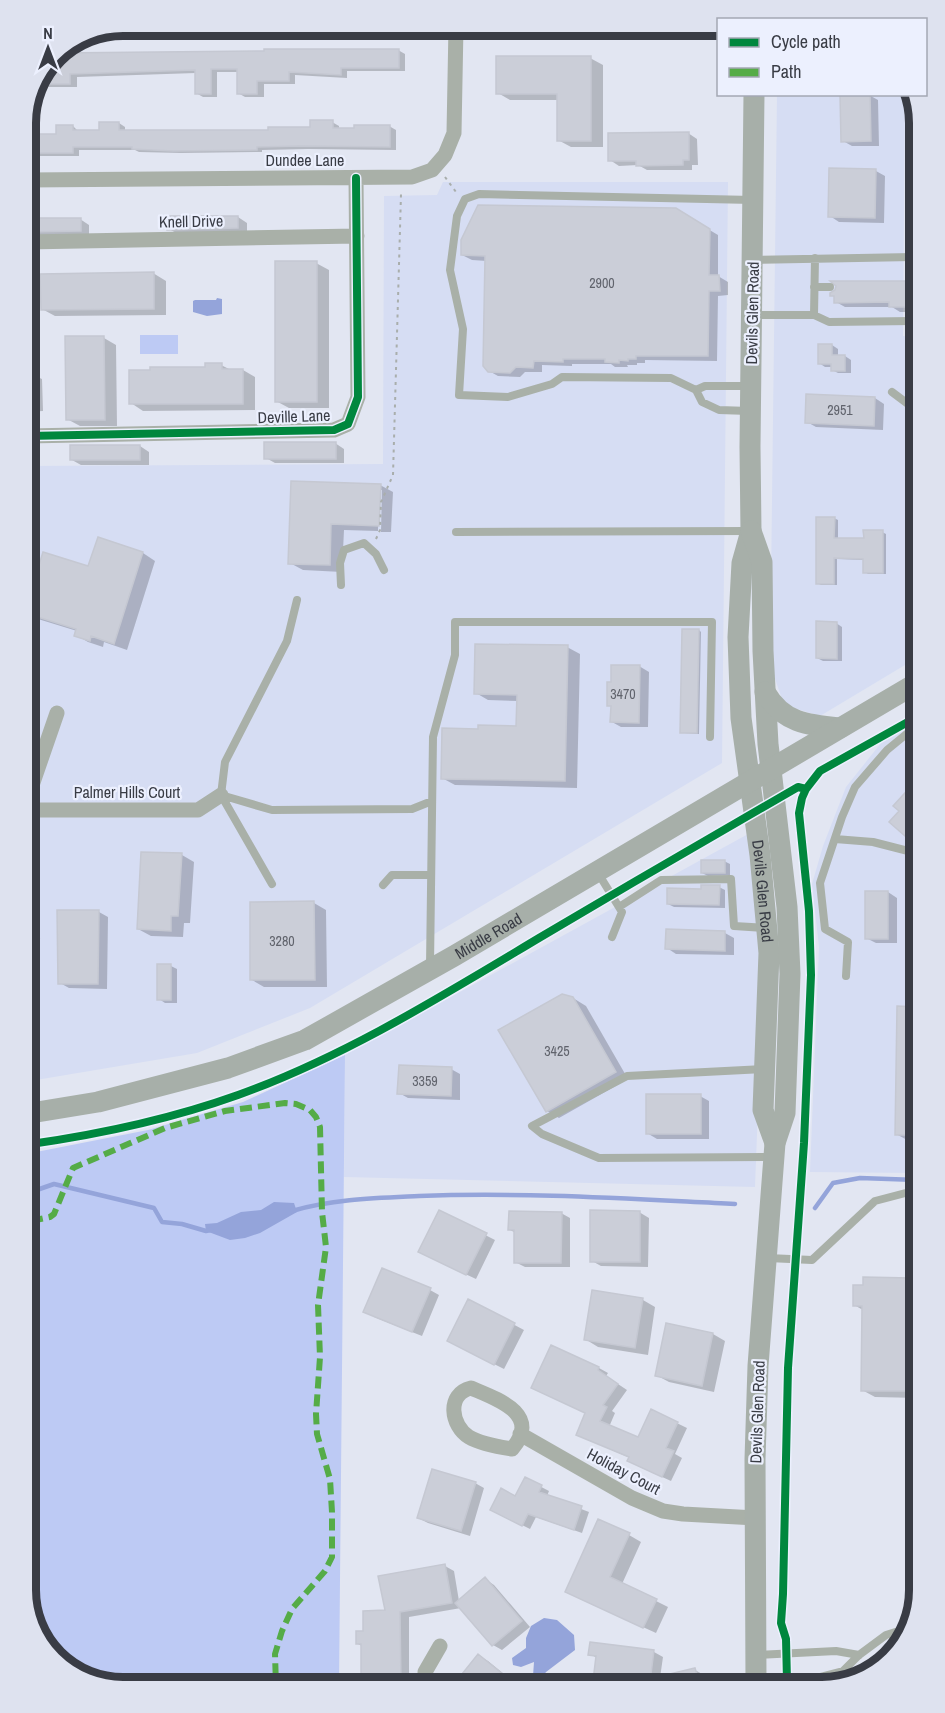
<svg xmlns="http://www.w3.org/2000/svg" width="945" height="1713" font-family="'Archivo Narrow',sans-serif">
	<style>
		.built { fill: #d6ddf3 }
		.green { fill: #bdcaf4 }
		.water { fill: #94a4da }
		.shadow { fill: #0003; fill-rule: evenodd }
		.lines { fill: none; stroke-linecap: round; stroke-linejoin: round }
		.stream { stroke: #94a4da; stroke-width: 4.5 }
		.building { fill: #cbced8; stroke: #c5c8d2; stroke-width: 1.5 }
		.path { stroke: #a9aeac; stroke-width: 2; stroke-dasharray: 3 4.5; stroke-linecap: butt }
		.lane { stroke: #a9b0a8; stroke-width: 8 }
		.street { stroke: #a9b0a8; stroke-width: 15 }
		.secondary { stroke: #a7afa9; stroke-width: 21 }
		.quiet { stroke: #55ac47; stroke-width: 6; stroke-dasharray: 12 6; stroke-linecap: butt }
		.cycleway-casing { stroke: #ecf0fe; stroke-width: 11 }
		.cycleway { stroke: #00873e; stroke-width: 8 }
		.labels { text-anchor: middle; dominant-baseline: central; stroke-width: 4.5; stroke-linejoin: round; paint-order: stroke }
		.number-label { font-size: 14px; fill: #60636c }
		.street-label { font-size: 16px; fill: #393c45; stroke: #ecf0fe }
		.rim { fill: none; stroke: #393c45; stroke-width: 8 }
	</style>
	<rect width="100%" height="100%" fill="#e2e6f2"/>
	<path class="built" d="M777 95H905L903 336 913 337 915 659 820 716 784 705 770 664Z
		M443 182H728L722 763 310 1008 197 1053 30 1081 27 466 383 464 384 196 437 195Z
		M915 719 917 1173 810 1172 819 947 812 884 823 846 846 787 885 738Z
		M750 833 764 949 755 1187 344 1177 345 1055Z"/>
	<path class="green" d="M140 335H178V354H140Z
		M345 1055 339 1685 117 1687 69 1671 33 1627 31 1153 148 1130 243 1102Z"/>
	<path class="water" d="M217 298 222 299V314L207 316 193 312V301L195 300H216Z
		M274 1202 294 1203 297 1212 260 1233 245 1238 230 1240 206 1231 205 1224 217 1223 241 1212 261 1210Z
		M544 1618 557 1620 574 1635 575 1650 546 1672 538 1683H528L533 1676 534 1662 521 1667 513 1665 512 1658 526 1648V1638L531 1626Z"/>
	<path class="shadow" d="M398 50 405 54V71H347V78L295 75V84H264V97H245L238 93V72H217V97H203L196 93V73L77 77V87H49L42 83 54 55Z
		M590 58 603 65V147H571L558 140V100H510L498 93Z
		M869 95 878 100 879 146H852L843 141Z
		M332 122 339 126V129L389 126 396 130V150L308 149 262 150V152L181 153 139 152 135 150H79V156H26V136H57L73 126 79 132H101L119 123 125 127V131H270L312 129Z
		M688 133 697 139 698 165H692V170H647L638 165 619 166 610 160Z
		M876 171 885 176 884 223 839 222 830 216Z
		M676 210 718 235V276L728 282V295L718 296 717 361 645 360V363H637V365H627L628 367H615L611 364H572V366L542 365V372H525L520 377 498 376 489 371 487 261 472 260 462 255Z
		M238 217 247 223V233L178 234 169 229Z
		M26 219H80L89 225V236L26 238Z
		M316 263 329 270V408H289L276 401Z
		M153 273 166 281V315L55 316 42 309Z
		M911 282 913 283V312H900L892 307H845L836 302V298L832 295 836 291 838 286 834 283ZM907 285H910L903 296Z
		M104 338 116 345 117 426H80L67 419Z
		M832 345 838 349V356H845L851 360V373H838L832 370V367H825L819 363Z
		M221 365 231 370H243L255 377V410L143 411 131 403 206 369Z
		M27 372 42 379 43 411 27 412Z
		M875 398 884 404 883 430 816 427 807 422Z
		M335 443 344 449V463H275L266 458Z
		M140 446 149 452V465H81L72 460Z
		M293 482 380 485 393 492 391 532H381L382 490H379L378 531 344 530 342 572 303 570 290 563Z
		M912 490 914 491V563L911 561Z
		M834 518 838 520V539H865L882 532 886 534V574H868L865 572V560L837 559V585H821L817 583Z
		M99 539 143 553 155 561 127 650 104 642 103 647 88 642 76 635 77 631 38 619 28 613 89 568Z
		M836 623 842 627V661H823L817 658Z
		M699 630 701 632 699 734 684 733 681 732Z
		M567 647 580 654 577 788 455 785 442 778 480 730 518 727V701L488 700 476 693Z
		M639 666 649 672 648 727H621L612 722V707L609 705Z
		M912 787 915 789V840L906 835 891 821 901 811Z
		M182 855 194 862 190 923H184L183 937 151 936 138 929Z
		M724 861 730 864V875L708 876 702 873Z
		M719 887 725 890V908L674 907 668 904 702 890Z
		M888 892 897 898V943H876L866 938Z
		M314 903 326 910 327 987H264L252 980Z
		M58 911 99 912 108 917 107 989 69 988 60 983Z
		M725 933 734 938V955L676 954 667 948Z
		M159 966H171L177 969V1003H165L159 999Z
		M573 998 586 1006 628 1079 559 1118 547 1111Z
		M898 1008H916L917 1141H909L896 1134Z
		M451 1069 460 1074V1100L408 1098 399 1093Z
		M700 1096 709 1101V1139H657L647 1133Z
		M440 1212 495 1240 476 1279 429 1257Z
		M639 1212 649 1218 648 1267 601 1266 592 1261Z
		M561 1213 570 1218V1267H525L515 1262 516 1233 510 1230Z
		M910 1279 918 1283V1398L875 1397 862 1390 863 1310 854 1305Z
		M430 1290 439 1295 422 1336 374 1317Z
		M593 1292 643 1300 655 1307 648 1355 598 1347 585 1339Z
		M469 1301 524 1330 504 1369 458 1346Z
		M713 1334 725 1341 714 1392 669 1382 656 1375Z
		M599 1368 608 1373 606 1376 627 1390 612 1411 615 1413 609 1427 639 1439 652 1411 687 1428 675 1454 682 1458 671 1481 638 1466 629 1461 630 1458 587 1439V1413L542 1393Z
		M526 1479 549 1491 547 1496 589 1512 582 1533 536 1517 530 1529 500 1514 516 1498Z
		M475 1483 484 1488 470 1536 428 1523 418 1518Z
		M629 1535 641 1542 622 1584 668 1607 656 1633 579 1598Z
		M445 1566 454 1571 459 1601 485 1579 494 1585 530 1627 502 1650 493 1645 461 1608 409 1617V1683L411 1684 362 1685V1646L358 1644 365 1633 386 1612Z
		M654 1652 663 1657 660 1678 695 1670 704 1675 706 1681 599 1683 594 1680 597 1658 590 1654Z
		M479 1656 488 1661 515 1683 456 1684Z"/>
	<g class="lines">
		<path class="stream" d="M31 1192 54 1184 154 1208 162 1222 182 1224 206 1231 211 1230
			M815 1208 833 1183 860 1178 917 1180
			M292 1211C333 1199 377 1198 419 1196 525 1192 630 1199 735 1204"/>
	</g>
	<path class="building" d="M264 49H399V68H341V75L289 72V81H257V94H237V69H211V94H195V70L70 74V84H41L56 53 264 51Z
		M496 56H591V141H557V94H496Z
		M840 94H870L871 141 841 142Z
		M310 120H333V128H354V125H390V147L301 146 257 147V150L173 151 132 149V147H73V153H26V134H56V125H73V130H99V122H119V130H268V127H310Z
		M689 132V160H683V165L636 166V161H608V133Z
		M829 168 876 169 875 218 828 217Z
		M478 205 676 208 710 229 709 275H719L720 291H709L708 356H636V359H628V361L619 360V363L605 362V359H563V362L534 361 533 368 516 367 510 373 488 372 483 366 485 256 461 255V240Z
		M167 216H238V228L167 230Z
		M26 218H81V231L26 232Z
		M275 261H317V402H275Z
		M154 272V309L41 310 40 274Z
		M830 281H912L906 287 912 295H908L909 307H889V302L834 303V296H830V293L835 290 836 286Z
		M65 336H104L105 420H66Z
		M818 344H832V355H845V371H831V364H818Z
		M205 363H222V369H243V404H129V370H150V367H205Z
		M806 394 875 397 874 426 805 423Z
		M264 442H336V459H264Z
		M70 445H140V460H70Z
		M291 481 381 484 379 526 331 524 330 565 288 564Z
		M816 517H835L834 538H864L863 530H883V573H863V559L834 558V584H816Z
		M98 537 143 552 114 644 91 636 90 641 74 636 76 629 28 614V600L43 552 88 566Z
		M816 621 837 622V659L816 658Z
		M682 629H699L697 733H680Z
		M475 644 568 645 565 781 441 779 442 728 478 729V725L516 726 517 695 474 694Z
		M611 665H640L639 723 610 722 611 706H607V682H611Z
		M915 782 916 825 905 836 889 822 899 811 893 806Z
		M141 852 182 853 178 916H171V931L137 929Z
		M701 860H725V873H701Z
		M701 885H720L719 905 667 904V888L701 889Z
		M865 891H888V939H865Z
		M314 901 315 980H250V902Z
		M57 910H99L98 984H58Z
		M666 929 725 931V951L665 949Z
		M157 964H171V1000H157Z
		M562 994 573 997 616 1072 546 1112 498 1030Z
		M897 1006 916 1007 917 1135H895Z
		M399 1065 452 1067 451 1096 397 1094Z
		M646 1094H701V1134H646Z
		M439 1210 487 1233 466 1275 418 1252Z
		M590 1210 640 1211V1262H590Z
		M509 1211 562 1212 561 1263H514V1230H508Z
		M382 1268 431 1288 412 1332 363 1312Z
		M863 1277 911 1278V1282H918V1391H861L862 1306H853V1285H863Z
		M592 1290 643 1298 635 1348 584 1340Z
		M468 1299 515 1323 494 1365 447 1341Z
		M666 1323 713 1333 702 1386 655 1376Z
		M551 1345 599 1367 598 1370 618 1384 603 1405 607 1407 600 1421 638 1437 651 1409 678 1422 666 1448 674 1451 662 1477 627 1461 629 1457 576 1435 585 1413 531 1388Z
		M432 1469 476 1482 461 1531 417 1518Z
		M525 1477 542 1485 539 1492 582 1506 574 1530 528 1514 522 1526 490 1510 501 1488 515 1496Z
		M598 1519 630 1533 610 1577 657 1599 643 1628 565 1592Z
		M445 1564 452 1603 400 1612 401 1684 361 1685V1644H356V1631H363V1611L385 1610 378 1576Z
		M485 1577 522 1621 492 1646 455 1603Z
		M590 1642 654 1650 650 1682 593 1681 596 1656 588 1655Z
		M478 1654 514 1683 454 1684Z
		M695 1668 699 1682H657V1677Z"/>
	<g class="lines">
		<path class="path" d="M445 177 456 192
			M376 539 380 530 381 502 393 475 401 194"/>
		<path class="lane" d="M755 260 913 257
			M814 287H830
			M912 288H913
			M752 315H814L815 258
			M814 315 829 322 913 321
			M696 390 705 386H748
			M892 392 908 404H913
			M749 411 719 410 702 402 696 390 671 378 562 377 552 384 508 397 459 395 463 329 450 270 457 216 465 199 479 194 753 200
			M456 532 749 531
			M341 585 340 563 344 550 364 543 376 554 384 570
			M221 795 272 810 412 809 432 801
			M835 839 873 842 916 853
			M598 873 622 912 612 937
			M272 884 221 795 225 762 287 641 297 600
			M383 885 392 875H431
			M619 907 661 880 731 879 734 926 766 928
			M30 937 36 939
			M430 966 433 737 455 655V622H712L710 737
			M846 976 848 942 825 929 820 883 842 817 855 787 887 750 915 727
			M764 1069 627 1076 532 1126 542 1134 599 1158 772 1157
			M768 1258 812 1260 875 1201 917 1190
			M759 1655 836 1651 859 1655
			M808 1680 843 1671 859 1655 886 1635 908 1628"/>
		<path class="street" d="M26 180 412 177 432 170 445 155 454 133 456 26
			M26 242 357 236
			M27 436 334 430 348 424 358 397 356 178
			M29 794 57 713
			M29 810H198L221 795
			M471 1388C497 1399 542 1414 512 1449 499 1447 481 1444 469 1437 451 1426 446 1394 471 1388Z
			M520 1434 632 1498 663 1511 683 1514 756 1518
			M425 1684V1672L440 1646"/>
		<g class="secondary">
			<path id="s1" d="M754 94 750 447 751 531 742 563 738 637 741 718 760 855 769 953 763 1110 775 1143"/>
			<path d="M751 531 762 562 763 651 768 744 787 907 790 974 785 1113 775 1143 758 1366 755 1459 756 1681"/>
			<path d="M765 692C783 723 807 725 840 728"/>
			<path id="s2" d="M31 1113 98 1102 228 1068 305 1040 454 956 915 684"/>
		</g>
		<path class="quiet" d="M31 1221 50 1217 54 1214 73 1168 165 1128 225 1111 285 1103 296 1104 310 1110 316 1117 320 1127 322 1212 326 1247 318 1305 320 1357 316 1414 317 1434 330 1479 332 1512V1557L325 1571 292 1609 282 1631 275 1654 276 1686"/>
		<defs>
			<path id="cycleway" d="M27 436 334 430 348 424 358 397 356 178
				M31 1144C101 1134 171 1119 238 1095 344 1057 442 996 539 938 625 887 711 837 798 787L806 789 820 771 915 718
				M787 1681 786 1639 781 1623 783 1594 788 1368 804 1143 811 975 809 911 799 813 802 798 806 789"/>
		</defs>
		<use href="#cycleway" class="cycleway-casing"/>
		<use href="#cycleway" class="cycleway"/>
	</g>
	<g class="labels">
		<g class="number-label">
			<text x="602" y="283">2900</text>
			<text x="840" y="410">2951</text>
			<text x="623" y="694">3470</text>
			<text x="282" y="941">3280</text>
			<text x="557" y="1051">3425</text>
			<text x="425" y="1081">3359</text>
		</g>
		<g class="street-label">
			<text x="305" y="160">Dundee Lane</text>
			<text transform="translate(191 221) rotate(-1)">Knell Drive</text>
			<text transform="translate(752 313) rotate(-89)">Devils Glen Road</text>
			<text transform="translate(294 416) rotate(-2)">Deville Lane</text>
			<text x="127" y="792">Palmer Hills Court</text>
			<text stroke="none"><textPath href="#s1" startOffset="800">Devils Glen Road</textPath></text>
			<text stroke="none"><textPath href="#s2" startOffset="495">Middle Road</textPath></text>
			<text transform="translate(757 1412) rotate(-88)">Devils Glen Road</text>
			<text transform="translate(624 1471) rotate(28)">Holiday Court</text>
		</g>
	</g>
	<path d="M0 0H945V1713H0ZM123 36H822A87 87 0 0 1 909 123V1590A87 87 0 0 1 822 1677H123A87 87 0 0 1 36 1590V123A87 87 0 0 1 123 36Z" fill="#dee2ef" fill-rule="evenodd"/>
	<path class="rim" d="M123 36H822A87 87 0 0 1 909 123V1590A87 87 0 0 1 822 1677H123A87 87 0 0 1 36 1590V123A87 87 0 0 1 123 36Z"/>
	<rect x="717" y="18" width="210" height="78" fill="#ecf0fe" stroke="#a4a8b4" stroke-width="1.5"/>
	<rect x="729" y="38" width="30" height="9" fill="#00873e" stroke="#a4a8b4" stroke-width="1.5"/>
	<text x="771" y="48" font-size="18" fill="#393c45">Cycle path</text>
	<rect x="729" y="68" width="30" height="9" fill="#55ac47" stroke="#a4a8b4" stroke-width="1.5"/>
	<text x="771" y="78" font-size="18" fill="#393c45">Path</text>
	<g transform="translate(48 48)" stroke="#ecf0fe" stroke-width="4.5" paint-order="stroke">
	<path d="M0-4.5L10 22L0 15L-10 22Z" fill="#393c45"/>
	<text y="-9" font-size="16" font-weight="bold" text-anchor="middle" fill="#393c45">N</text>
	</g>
</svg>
